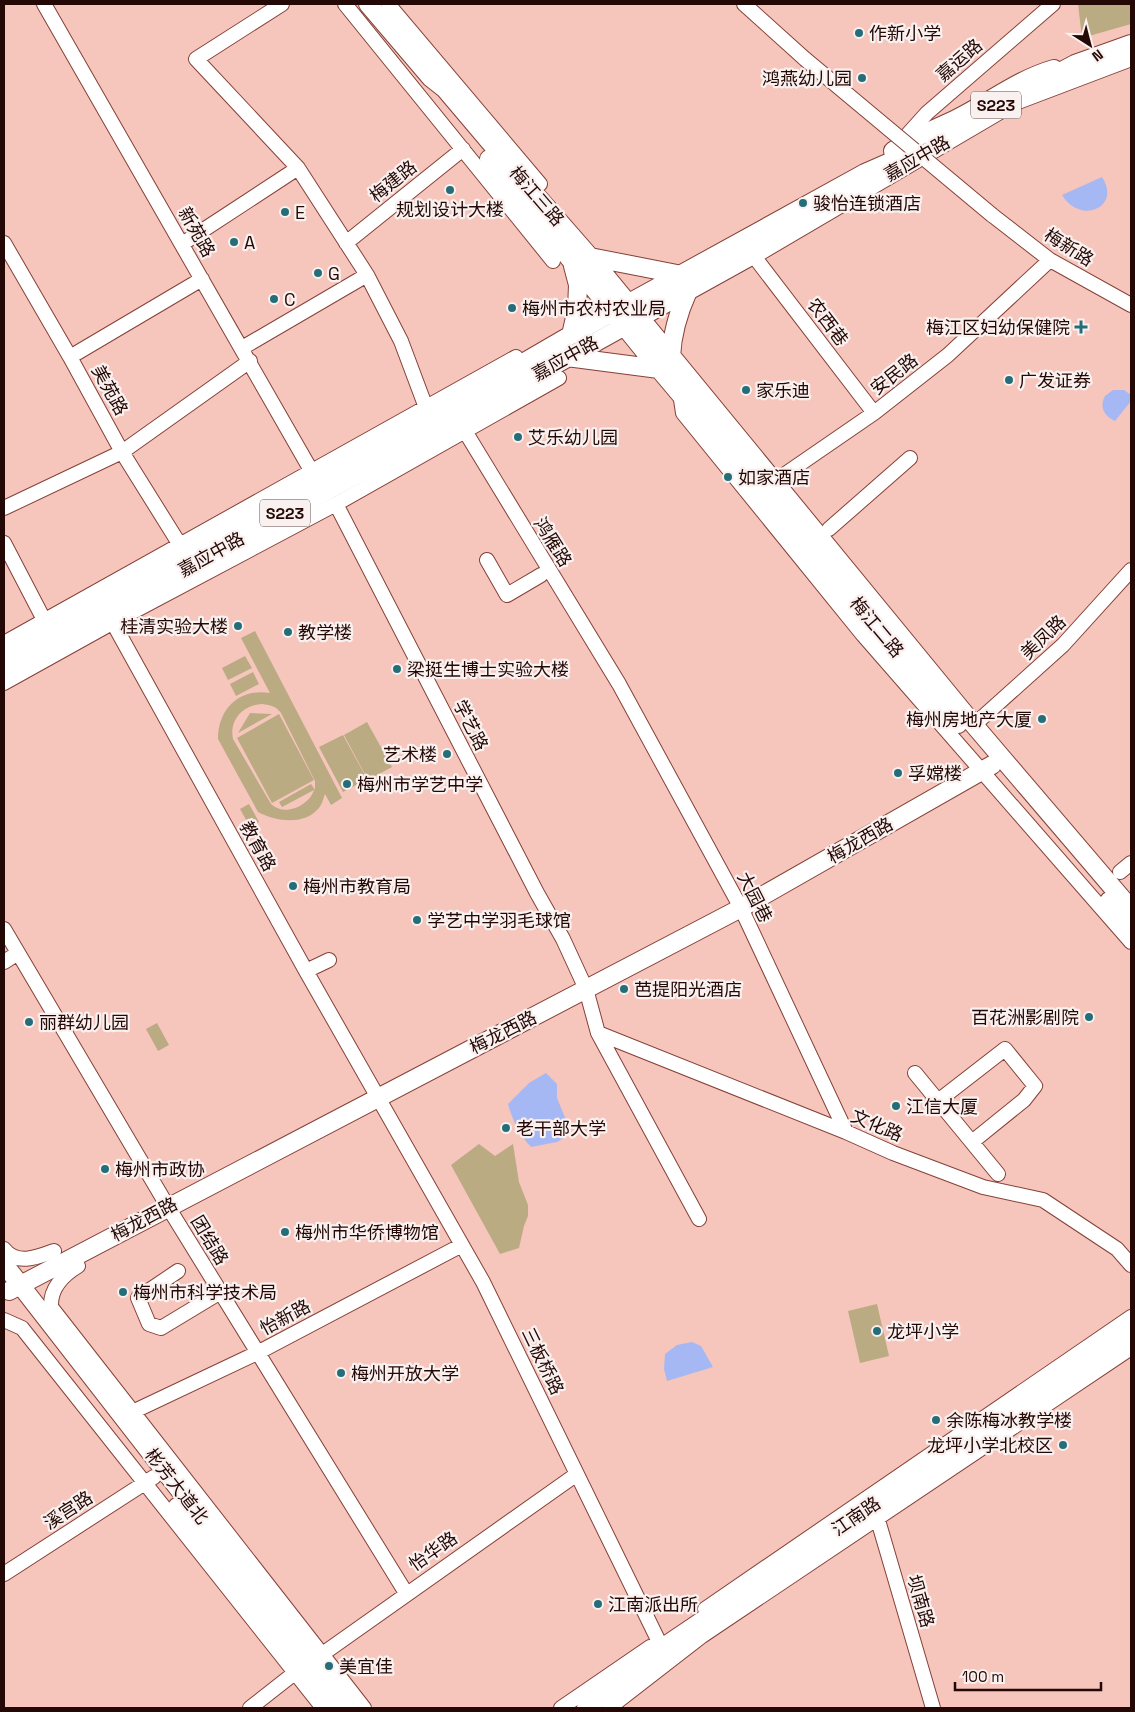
<svg xmlns="http://www.w3.org/2000/svg" width="1135" height="1712" font-family="'Space Grotesk','Noto Sans SC',sans-serif">
	<style>
		.green { fill: #bbab82; fill-rule: evenodd }
		.water { fill: #a5b8f3 }
		.lines { fill: none; stroke-linecap: round; stroke-linejoin: round }
		.minor-casing { stroke: #854137; stroke-width: 16 }
		.major-casing { stroke: #854137; stroke-width: 20 }
		.minor { stroke: #fff; stroke-width: 14 }
		.major { stroke: #fff; stroke-width: 18 }
		.minor-bridge-casing { stroke: #854137; stroke-width: 16; stroke-linecap: butt }
		.minor-bridge { stroke: #fff; stroke-width: 14 }
		.poi-dot { fill: #256d79; stroke: #f9f1ef; stroke-width: 2 }
		.labels { text-anchor: middle; dominant-baseline: central; stroke-width: 4.5; stroke-linejoin: round; paint-order: stroke }
		.shield { fill: #f9f1ef; stroke: #644e4b; stroke-width: 1 }
		.shield-label { font-size: 16px; font-weight: bold; fill: #240805 }
		.poi-label { font-size: 18px; fill: #240805; stroke: #f9f1ef; text-anchor: start }
		.street-label { font-size: 18px; fill: #240805; stroke: #f9f1ef }
	</style>
	<rect width="100%" height="100%" fill="#f6c5bc"/>
	<path class="green" d="M1078 4H1131V24L1082 38Z
		M255 631 342 798 331 805 325 794C323 799 322 805 318 809 303 826 275 821 258 812L218 739C218 708 240 688 270 693L241 638ZM262 704C270 705 276 706 281 713L315 781V790L311 784 279 802 282 807 314 790C309 806 284 817 271 804L233 739C229 720 243 705 262 704Z
		M245 656 252 668 228 680 222 668Z
		M253 672 259 684 236 696 230 684Z
		M250 713 272 714 238 733Z
		M279 714 314 780 272 803 237 738Z
		M367 722 392 767 368 780 344 735Z
		M343 735 367 779 343 792 319 747Z
		M249 804 259 822 250 827 240 809Z
		M157 1023 169 1045 158 1051 146 1029Z
		M479 1144 495 1156 513 1144 519 1182 528 1205V1216L524 1226 519 1248 500 1254 451 1165Z
		M877 1304 889 1356 860 1363 848 1311Z"/>
	<path class="water" d="M1102 177C1122 208 1080 225 1062 195Z
		M1113 390H1124L1131 395V401L1115 421C1104 416 1099 407 1105 396Z
		M546 1073 557 1084V1098L566 1120 567 1127 564 1138 557 1142 531 1147C520 1136 512 1119 508 1104L529 1083Z
		M692 1342 701 1346 713 1367 667 1381 664 1369 665 1354 677 1345Z"/>
	<g class="lines">
		<defs>
			<path id="minor" d="M44 4 316 479
				M282 4 196 59 298 168 367 275 401 341 425 405
				M345 4 553 261
				M388 4 540 184
				M744 4 805 59
				M900 143 927 113 1053 4
				M992 215 1050 260 1131 305
				M4 243 70 357 122 452 185 553
				M346 243 463 149
				M182 244 298 168
				M753 255 874 413
				M242 348 367 275
				M70 357 202 279
				M680 393 683 413 863 635 1131 942
				M457 418 619 684 741 908 846 1132
				M771 478 781 477 874 413 948 355 1050 260
				M336 504 537 893 563 939 586 989 598 1033 699 1219
				M4 508 122 452 250 361
				M829 529 910 458
				M4 543 42 616
				M487 560 507 595 541 575
				M107 612 306 971 483 1282 662 1648
				M4 643 516 357
				M4 683 112 623 336 504 559 378
				M974 725 1063 645 1131 570
				M1120 872 1131 863
				M4 929 168 1207 406 1593
				M4 962 18 953
				M306 971 329 960
				M598 1033 846 1132 893 1153 983 1187 1043 1200 1117 1249 1131 1265
				M915 1073 998 1174
				M938 1101 1005 1049 1035 1086 1024 1100 972 1142
				M4 1249C17 1266 38 1257 54 1251
				M78 1266C63 1275 50 1289 51 1307L364 1708
				M178 1271 138 1298 149 1324 161 1328 214 1296
				M4 1320 22 1328 323 1708
				M124 1416 257 1353 462 1245
				M875 1510 933 1708
				M4 1574 154 1477
				M705 1609 1131 1317
				M314 1660 577 1474
				M250 1708 301 1668
				M561 1708 650 1647
				M609 1708 702 1636 1131 1348"/>
			<path id="major" d="M368 4 431 78 445 89 500 154 590 257 974 725 1131 909
				M1045 80 1075 64 1131 44
				M893 151C913 137 936 129 958 118 990 102 1019 79 1054 69
				M489 159 659 369 958 724
				M590 257 682 275
				M571 335 577 309 578 285 573 266
				M567 357 659 369
				M671 357C672 333 678 313 688 291
				M4 655 447 407 571 335 865 173 897 159
				M4 670 753 255 1015 101 1131 57
				M1109 901 1131 927
				M4 1264 349 1708
				M9 1291 741 908 992 765
				M177 1507 334 1708
				M586 1708 662 1648 1131 1331"/>
		</defs>
		<use href="#minor" class="minor-casing"/>
		<use href="#major" class="major-casing"/>
		<use href="#minor" class="minor"/>
		<use href="#major" class="major"/>
		<defs>
			<path id="minor-bridge" d="M805 59 992 215"/>
		</defs>
		<use href="#minor-bridge" class="minor-bridge-casing"/>
		<use href="#minor-bridge" class="minor-bridge"/>
	</g>
	<g class="poi-dot">
		<circle cx="859" cy="33" r="5"/>
		<circle cx="862" cy="78" r="5"/>
		<circle cx="450" cy="190" r="5"/>
		<circle cx="803" cy="203" r="5"/>
		<circle cx="285" cy="212" r="5"/>
		<circle cx="234" cy="242" r="5"/>
		<circle cx="318" cy="273" r="5"/>
		<circle cx="274" cy="299" r="5"/>
		<circle cx="512" cy="308" r="5"/>
		<path d="M1078.5 319.5h5v5h5v5h-5v5h-5v-5h-5v-5h5z"/>
		<circle cx="1009" cy="380" r="5"/>
		<circle cx="746" cy="390" r="5"/>
		<circle cx="518" cy="437" r="5"/>
		<circle cx="728" cy="477" r="5"/>
		<circle cx="238" cy="626" r="5"/>
		<circle cx="288" cy="632" r="5"/>
		<circle cx="397" cy="669" r="5"/>
		<circle cx="1042" cy="719" r="5"/>
		<circle cx="447" cy="754" r="5"/>
		<circle cx="898" cy="773" r="5"/>
		<circle cx="347" cy="784" r="5"/>
		<circle cx="293" cy="886" r="5"/>
		<circle cx="417" cy="920" r="5"/>
		<circle cx="624" cy="989" r="5"/>
		<circle cx="1089" cy="1017" r="5"/>
		<circle cx="29" cy="1022" r="5"/>
		<circle cx="896" cy="1106" r="5"/>
		<circle cx="506" cy="1128" r="5"/>
		<circle cx="105" cy="1169" r="5"/>
		<circle cx="285" cy="1232" r="5"/>
		<circle cx="123" cy="1292" r="5"/>
		<circle cx="877" cy="1331" r="5"/>
		<circle cx="341" cy="1373" r="5"/>
		<circle cx="936" cy="1420" r="5"/>
		<circle cx="1063" cy="1445" r="5"/>
		<circle cx="598" cy="1604" r="5"/>
		<circle cx="329" cy="1666" r="5"/>
	</g>
	<g class="labels">
		<g class="shield">
			<rect x="971" y="91.5" width="50" height="27" rx="4"/>
			<rect x="260" y="499.5" width="50" height="27" rx="4"/>
		</g>
		<g class="shield-label">
			<text x="996" y="105">S223</text>
			<text x="285" y="513">S223</text>
		</g>
		<g class="poi-label">
			<text x="869" y="33">作新小学</text>
			<text x="852" y="78" text-anchor="end">鸿燕幼儿园</text>
			<text x="813" y="203">骏怡连锁酒店</text>
			<text x="450" y="209" text-anchor="middle">规划设计大楼</text>
			<text x="295" y="212">E</text>
			<text x="244" y="242">A</text>
			<text x="328" y="273">G</text>
			<text x="284" y="299">C</text>
			<text x="522" y="308">梅州市农村农业局</text>
			<text x="1070" y="327" text-anchor="end">梅江区妇幼保健院</text>
			<text x="1019" y="380">广发证券</text>
			<text x="756" y="390">家乐迪</text>
			<text x="528" y="437">艾乐幼儿园</text>
			<text x="738" y="477">如家酒店</text>
			<text x="228" y="626" text-anchor="end">桂清实验大楼</text>
			<text x="298" y="632">教学楼</text>
			<text x="407" y="669">梁挺生博士实验大楼</text>
			<text x="1032" y="719" text-anchor="end">梅州房地产大厦</text>
			<text x="437" y="754" text-anchor="end">艺术楼</text>
			<text x="908" y="773">孚嫦楼</text>
			<text x="357" y="784">梅州市学艺中学</text>
			<text x="303" y="886">梅州市教育局</text>
			<text x="427" y="920">学艺中学羽毛球馆</text>
			<text x="634" y="989">芭提阳光酒店</text>
			<text x="1079" y="1017" text-anchor="end">百花洲影剧院</text>
			<text x="39" y="1022">丽群幼儿园</text>
			<text x="906" y="1106">江信大厦</text>
			<text x="516" y="1128">老干部大学</text>
			<text x="115" y="1169">梅州市政协</text>
			<text x="295" y="1232">梅州市华侨博物馆</text>
			<text x="133" y="1292">梅州市科学技术局</text>
			<text x="887" y="1331">龙坪小学</text>
			<text x="351" y="1373">梅州开放大学</text>
			<text x="946" y="1420">余陈梅冰教学楼</text>
			<text x="1053" y="1445" text-anchor="end">龙坪小学北校区</text>
			<text x="608" y="1604">江南派出所</text>
			<text x="339" y="1666">美宜佳</text>
		</g>
		<g class="street-label">
			<text transform="translate(959 60) rotate(-41)">嘉运路</text>
			<text transform="translate(917 158) rotate(-30)">嘉应中路</text>
			<text transform="translate(393 181) rotate(-39)">梅建路</text>
			<text transform="translate(537 196) rotate(49)">梅江三路</text>
			<text transform="translate(197 232) rotate(60)">新苑路</text>
			<text transform="translate(1069 247) rotate(32)">梅新路</text>
			<text transform="translate(828 322) rotate(53)">农西巷</text>
			<text transform="translate(565 358) rotate(-29)">嘉应中路</text>
			<text transform="translate(894 374) rotate(-38)">安民路</text>
			<text transform="translate(110 390) rotate(61)">美苑路</text>
			<text transform="translate(553 542) rotate(58)">鸿雁路</text>
			<text transform="translate(211 554) rotate(-29)">嘉应中路</text>
			<text transform="translate(877 627) rotate(50)">梅江二路</text>
			<text transform="translate(1043 637) rotate(-44)">美凤路</text>
			<text transform="translate(471 725) rotate(63)">学艺路</text>
			<text transform="translate(860 840) rotate(-30)">梅龙西路</text>
			<text transform="translate(258 846) rotate(61)">教育路</text>
			<text transform="translate(755 897) rotate(63)">大园巷</text>
			<text transform="translate(503 1032) rotate(-27)">梅龙西路</text>
			<text transform="translate(877 1125) rotate(23)">文化路</text>
			<text transform="translate(144 1219) rotate(-28)">梅龙西路</text>
			<text transform="translate(210 1240) rotate(59)">团结路</text>
			<text transform="translate(285 1317) rotate(-28)">怡新路</text>
			<text transform="translate(543 1361) rotate(64)">三板桥路</text>
			<text transform="translate(177 1486) rotate(52)">彬芳大道北</text>
			<text transform="translate(68 1510) rotate(-33)">溪宫路</text>
			<text transform="translate(856 1516) rotate(-34)">江南路</text>
			<text transform="translate(433 1551) rotate(-35)">怡华路</text>
			<text transform="translate(921 1601) rotate(74)">坝南路</text>
		</g>
	</g>
	<rect width="1135" height="1712" fill="none" stroke="#240805" stroke-width="10"/>
	<g transform="translate(1090 45) rotate(144)" stroke="#f9f1ef" stroke-width="4" paint-order="stroke">
	<path d="M0-4L9 19L0 12L-9 19Z" fill="#240805"/>
	<text y="-8" font-size="14" font-weight="bold" text-anchor="middle" fill="#240805">N</text>
	</g>
	<path d="M955 1682v8h146v-8" fill="none" stroke="#240805" stroke-width="2.5"/>
	<text x="962" y="1682" font-size="15" fill="#240805" stroke="#f9f1ef" stroke-width="4" paint-order="stroke">100 m</text>
</svg>
